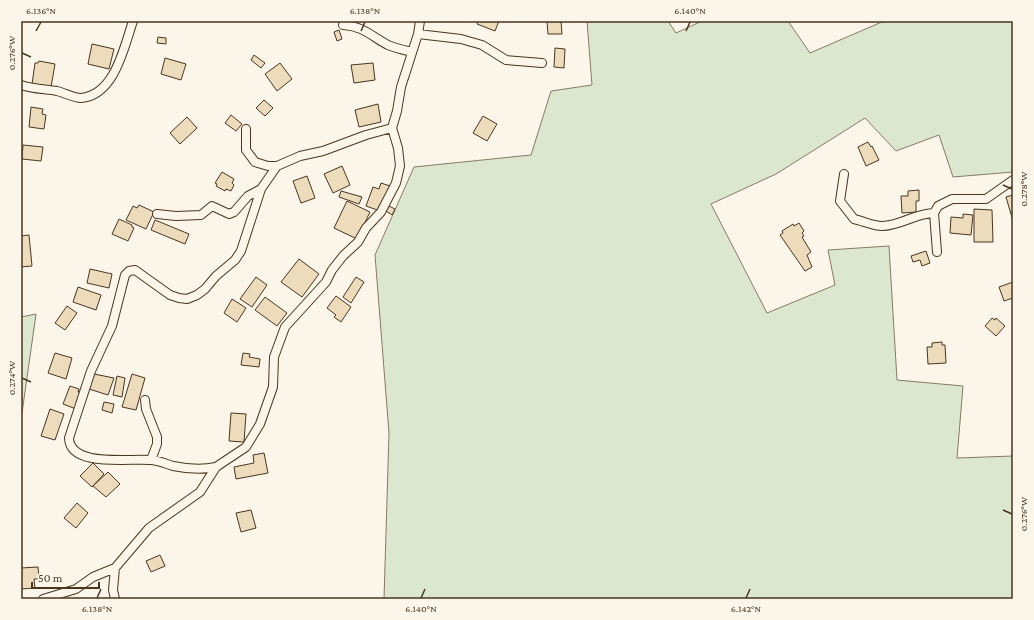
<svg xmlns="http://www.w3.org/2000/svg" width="1034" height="620" font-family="'Crimson Pro',serif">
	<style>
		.green { fill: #dce7d0; stroke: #887966 }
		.building { fill: #ecdcbc; stroke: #4a3520 }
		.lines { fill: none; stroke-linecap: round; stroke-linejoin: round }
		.street-casing { stroke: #4a3520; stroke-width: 10 }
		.street { stroke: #fbf6e9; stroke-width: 8 }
		.ticks { fill: none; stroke: #4a3520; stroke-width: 1.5 }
		.neatline { fill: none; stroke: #4a3520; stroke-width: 1.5 }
		.ticks-label { font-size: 10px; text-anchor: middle; fill: #4a3520 }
	</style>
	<rect width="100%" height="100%" fill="#fbf6e9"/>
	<path class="green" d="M587 21H668L676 33 702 21H788L810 53 884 21H1013V172L953 177 939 135 896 151 865 118 776 174 711 204 767 313 835 285 828 250 889 246 897 380 963 386 957 458 1013 456V599H384L389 433 375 255 414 167 531 155 551 91 592 85Z
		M36 314 22 413 21 414V317Z"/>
	<path class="building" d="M478 21H499L495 31 477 24Z
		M547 21H561L562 34H548Z
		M339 30 342 39 337 41 334 32Z
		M158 37 166 38V44L157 43Z
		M92 44 114 49 109 69 88 64Z
		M555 48 565 49 564 68 554 67Z
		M254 55 265 63 261 68 251 60Z
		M165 58 186 64 181 80 161 74Z
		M39 61 55 64 51 87 32 84 35 63H38Z
		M280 63 292 79 277 91 265 74Z
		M373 63 375 80 354 83 351 65Z
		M264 100 273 108 265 116 256 108Z
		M378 104 381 122 359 127 355 110Z
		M31 107 43 109 42 114 46 115 44 129 29 127Z
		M231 115 242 124 236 131 225 123Z
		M483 116 497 124 487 141 473 133Z
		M187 117 197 128 180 144 170 133Z
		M868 142 871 147 872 146 879 160 866 166 858 147Z
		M23 145 43 147 41 161 22 159Z
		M342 166 350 185 333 193 324 174Z
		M222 172 234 179 232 183 234 185 231 191 226 189 225 191 216 186 217 184 215 183Z
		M307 176 315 198 301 203 293 181Z
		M381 183 390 186 380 211 366 206 373 187 379 189Z
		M919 190V201H916V212L902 213 901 196H908V191Z
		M341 191 362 197 359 204 339 197Z
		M1013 195V221L1006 197Z
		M347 201 370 212 357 239 334 228Z
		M139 205 154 212 146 229 126 220 133 206 137 208Z
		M389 206 395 209 392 215 386 211Z
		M974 209 992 210 993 242H974Z
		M963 214 973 215 971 235 950 233 951 217 963 218Z
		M119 219 132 225V227L134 228 128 241 112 234Z
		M155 220 189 234 185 244 151 230Z
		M799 223 804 231 802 233 804 236 802 237 811 252 807 255 812 267 805 271 780 235 783 233 782 231 793 224 794 226Z
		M29 235 32 266 21 267V236Z
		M926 251 930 263 922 266 920 260 913 262 911 256Z
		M299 259 319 274 302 297 281 282Z
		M90 269 112 274 109 288 87 283Z
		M256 277 267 285 252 307 240 299Z
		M356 277 364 282 351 303 343 297Z
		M1013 282V298L1004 301 999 287Z
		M78 287 101 295 96 310 73 302Z
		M336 296 351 307 341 322 334 317 336 315 327 308Z
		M265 297 287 313 277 326 255 310Z
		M232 299 246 308 237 322 224 313Z
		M67 306 77 313 65 330 55 323Z
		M992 318 995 320 996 318 1005 326 996 336 985 326Z
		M942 342V345H945L946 363 928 364 927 347H932V343Z
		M55 353 72 358 66 379 48 373Z
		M243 353 250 354 249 357 260 359 259 367 241 365Z
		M94 374 114 378 108 395 89 389Z
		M132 374 145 378 136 410 122 407Z
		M117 376 125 378 122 397 113 395Z
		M70 386 79 389 78 392 82 393 76 409 63 404Z
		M104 402 114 404 112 413 102 410Z
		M50 409 64 414 55 440 41 436Z
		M231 413 246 414 244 442 229 441Z
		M264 453 268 473 236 479 234 467 254 463 253 455Z
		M93 463 104 474 92 487 80 476Z
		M108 472 120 484 106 497 93 486Z
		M77 503 88 513 76 528 64 518Z
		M251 510 256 528 241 532 236 513Z
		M160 555 165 566 151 572 146 561Z
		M38 567 39 579H34L35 588 21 589V568Z"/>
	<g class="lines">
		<defs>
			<path id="street" d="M343 25C363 26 371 36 388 45 395 48 404 50 412 52
				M418 34 461 39 482 45 506 60 542 63
				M21 85C32 89 46 89 57 91 65 93 74 98 81 98 115 95 124 47 133 21
				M246 129V150L255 162 268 166H277L300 156 323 151 366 135 392 128
				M844 174 840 201 854 219C863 221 873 226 882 226 900 226 916 213 934 213
				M157 214 176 216 201 215 212 206 229 214 234 212 248 196 261 189 277 166
				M937 252 934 213 938 206 952 199H986L1013 180
				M145 400 146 409 157 437V444L151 460
				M216 467C201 470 188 469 173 466 166 464 158 460 150 460 130 458 70 468 69 438L91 371 112 326 125 275 129 271 135 270 170 295 179 298 187 299 197 295 205 289 216 276 235 260 241 251 261 189
				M43 599 76 589 93 577 115 568
				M115 599 113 590 115 568 149 528 200 492 216 467 246 447 260 424 273 387 274 357 285 327 326 282 332 270 343 256 358 242 366 228 381 212 396 183 400 166 398 148 392 128 397 111 401 87 418 34 420 21"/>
		</defs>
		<use href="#street" class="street-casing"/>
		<use href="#street" class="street"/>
	</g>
	<path class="ticks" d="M36 31 41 22M361 31 365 22M686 31 690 22M22 53 31 57M1003 185 1012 189M22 378 31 382M1003 510 1012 514M97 598 101 589M421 598 425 589M746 598 750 589"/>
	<rect width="1034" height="620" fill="none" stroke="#fbf6e9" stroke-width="44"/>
	<path d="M32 582v6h67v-6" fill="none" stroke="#4a3520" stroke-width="2"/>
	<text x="38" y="582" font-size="12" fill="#4a3520" stroke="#fbf6e9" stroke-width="3" paint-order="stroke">50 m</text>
	<rect x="22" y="22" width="990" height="576" class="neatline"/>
	<g class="ticks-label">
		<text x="41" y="14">6.136°N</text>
		<text x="365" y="14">6.138°N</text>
		<text x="690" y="14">6.140°N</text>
		<text transform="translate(11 53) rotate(-90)" y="4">0.276°W</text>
		<text transform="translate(1023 189) rotate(-90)" y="4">0.278°W</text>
		<text transform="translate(11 378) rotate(-90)" y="4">0.274°W</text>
		<text transform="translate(1023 514) rotate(-90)" y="4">0.276°W</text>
		<text x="97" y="612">6.138°N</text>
		<text x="421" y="612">6.140°N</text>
		<text x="746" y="612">6.142°N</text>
	</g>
</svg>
